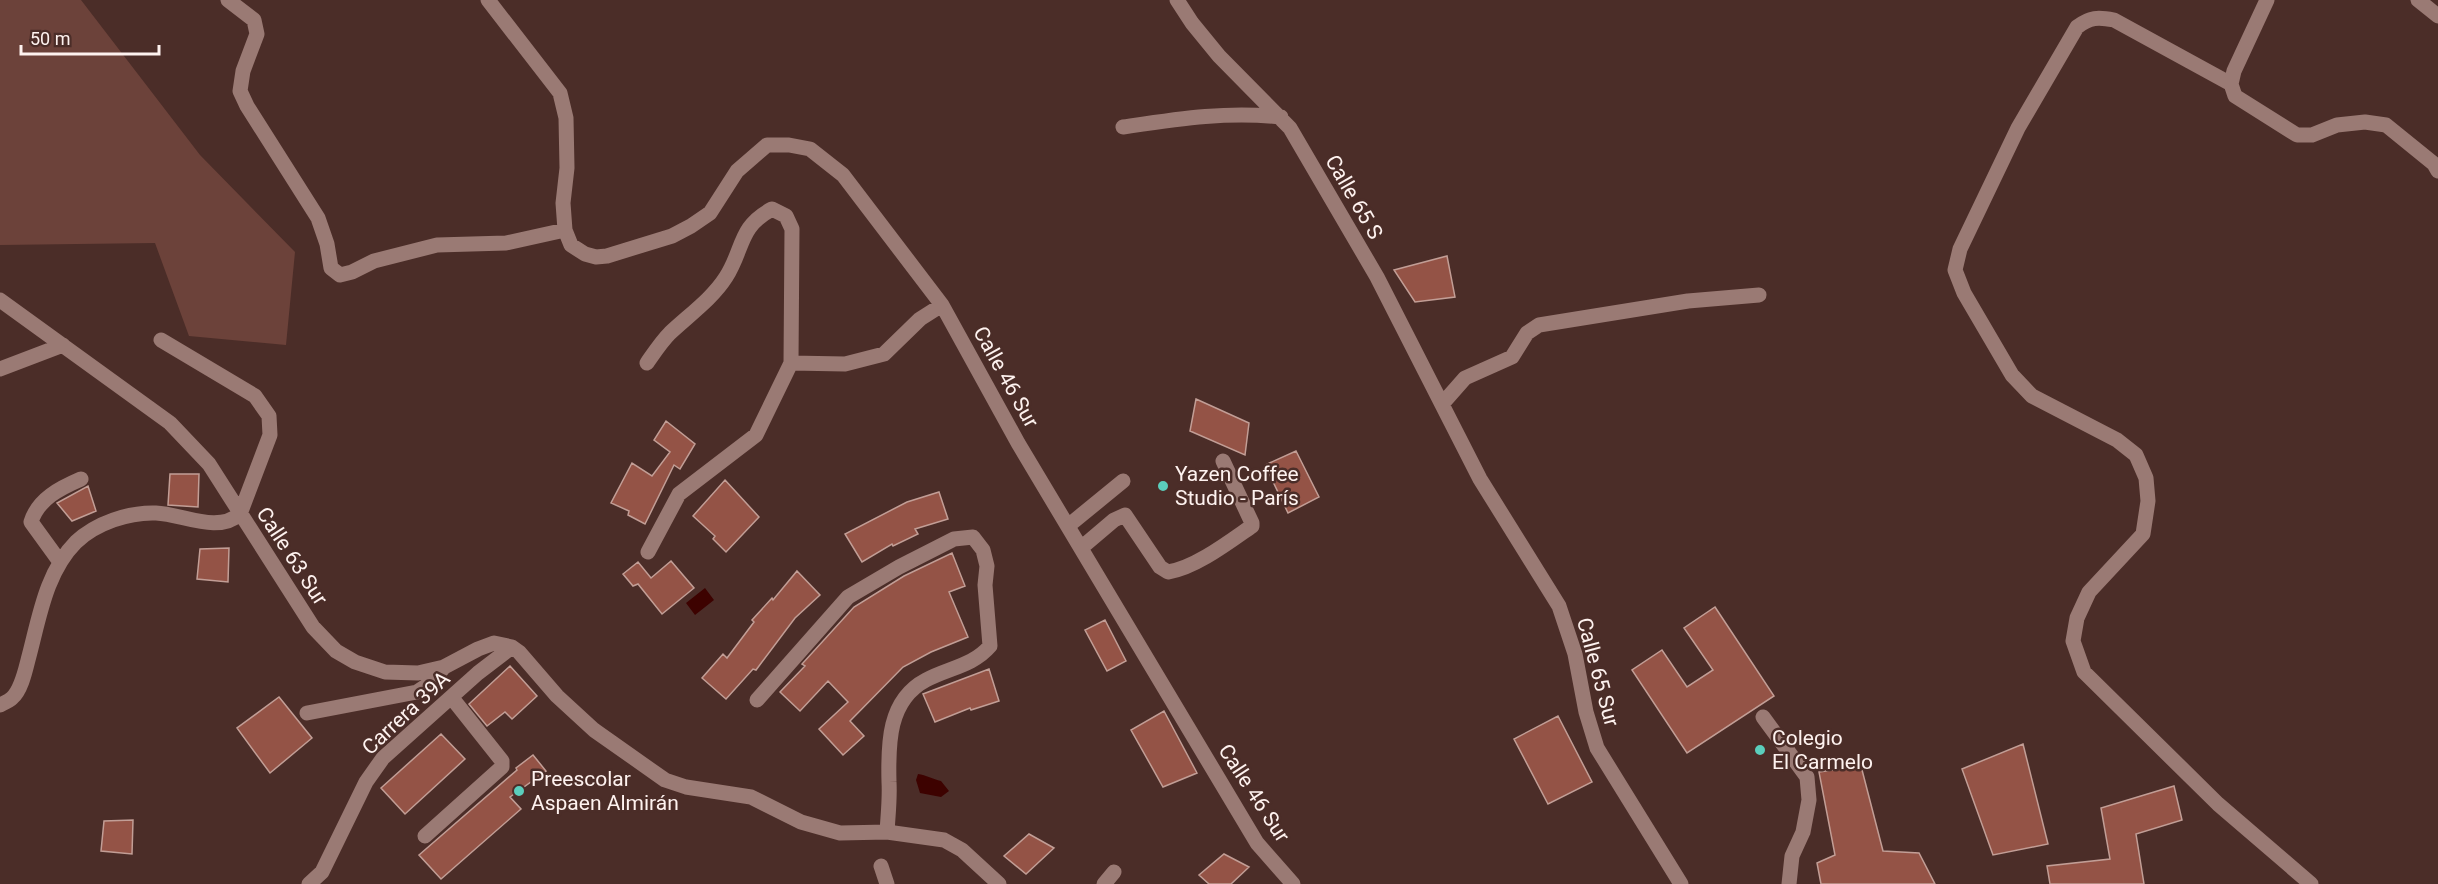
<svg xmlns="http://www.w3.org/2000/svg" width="2438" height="884" font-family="Roboto,sans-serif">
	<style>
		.green { fill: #6c423a }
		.water { fill: #3d0200 }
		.building { fill: #945346; stroke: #c29e96; stroke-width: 1.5 }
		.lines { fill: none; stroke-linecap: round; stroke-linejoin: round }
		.minor { stroke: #9a7a74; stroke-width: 15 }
		.poi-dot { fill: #5bcebc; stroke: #4b2d28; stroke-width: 2 }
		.labels { text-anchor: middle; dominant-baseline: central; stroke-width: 5; stroke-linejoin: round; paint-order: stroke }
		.street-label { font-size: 21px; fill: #fef2ef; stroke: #4b2d28 }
		.poi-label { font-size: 21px; fill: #fef2ef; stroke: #4b2d28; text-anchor: start }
	</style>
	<rect width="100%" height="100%" fill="#4b2d28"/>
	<path class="green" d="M0 0H81L200 155 295 252 286 345 189 336 155 243 0 245Z"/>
	<path class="water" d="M705 588 714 600 695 615 686 603Z
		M918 774C926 775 933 779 941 781L949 791 941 797 920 793 916 780Z"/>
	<path class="building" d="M1447 256 1455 297 1415 302 1394 270Z
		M1196 399 1249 423 1245 455 1190 431Z
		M666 421 695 444 680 469 674 465 645 524 628 515 629 511 611 503 632 463 652 476 670 452 654 440Z
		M1296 451 1319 497 1288 513 1265 465Z
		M170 474H199L198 507 168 505Z
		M725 480 759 517 726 552 713 539 715 536 693 516Z
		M88 486 96 511 72 521 57 503Z
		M939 492 948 519 915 529 918 534 893 546 892 544 862 562 845 534 907 502Z
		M229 548 228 582 197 579 200 549Z
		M952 553 965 586 949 592 968 637 931 652 903 667 850 721 864 736 843 755 819 729 848 702 828 681 800 711 780 692 805 666 802 664 854 607 904 576Z
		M671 561 694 588 662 614 638 584 633 586 623 574 638 562 651 578Z
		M797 571 820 595 795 618 756 670 753 669 726 699 702 678 723 654 727 658 754 622 752 620 772 598 773 600Z
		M1715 607 1774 696 1687 753 1632 670 1662 650 1687 687 1713 670 1684 628Z
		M1105 620 1126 661 1107 671 1085 630Z
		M510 666 537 696 512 719 505 712 487 726 469 704Z
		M989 669 999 701 971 710 970 708 935 722 923 694Z
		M279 697 312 738 270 773 237 728Z
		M1164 711 1197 773 1163 787 1131 730Z
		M1558 716 1592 782 1548 804 1514 739Z
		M441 734 465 759 405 814 381 788Z
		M2023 744 2048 844 1993 855 1962 769Z
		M533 755 546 771 510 797 521 809 441 879 419 855 517 770 516 768Z
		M1861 766 1883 851 1919 853 1935 884H1821L1817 863 1835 855 1819 772Z
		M2174 786 2182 820 2136 834 2144 884H2050L2047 866 2110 859 2101 808Z
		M133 820 132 854 101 851 104 821Z
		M1029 834 1054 848 1026 874 1004 856Z
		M1224 854 1249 867 1231 884H1209L1199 875Z"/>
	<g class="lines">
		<path class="minor" d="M228 0 254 20 257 34 243 71 240 91 247 106 318 218 327 244 331 268 340 275 352 272 374 261 437 245 506 243 565 230
			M488 0 560 93 566 118 567 168 563 203 565 230 571 245 585 254 596 257 607 256 672 236 691 226 710 213 737 171 767 145H789L810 149 843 175 942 305 1018 443 1257 843 1293 884
			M1177 0 1192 23 1219 56 1290 128 1377 277 1480 479 1559 606 1575 654 1586 712 1597 748 1681 884
			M2267 0 2234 71 2231 84 2235 96 2297 135H2312L2337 125 2365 122 2386 125 2434 164 2438 171
			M2418 0 2438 16
			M2231 84 2114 20C2098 17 2090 17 2077 27L2018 128 1960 249 1955 270 1964 293 2012 375 2032 396 2117 440 2136 455 2146 478 2148 501 2143 534 2089 592 2077 618 2073 641 2084 672 2218 804 2311 884
			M1123 127C1177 119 1226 111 1281 117
			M0 300 170 423 209 464 313 627 336 651 355 662 385 672 418 673 444 667 478 649 494 643 512 647 519 652 557 696 594 730 665 780 686 787 751 797 801 822 840 833 887 832 944 840 962 850 999 884
			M647 363C654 353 661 342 670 333 689 315 712 299 726 277 744 249 738 227 772 209L786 216 792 229 791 363 756 435 679 494 648 552
			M791 363 845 364 884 354 920 319 942 305
			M0 369 63 345
			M1443 403 1465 378 1512 357 1527 333 1539 325 1688 301 1759 295
			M1068 526 1123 481
			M1081 548 1114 520 1125 515 1160 567 1168 572C1195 568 1229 542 1252 526V523L1223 461
			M60 562 31 522C38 499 60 488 81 479
			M757 700 848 597 899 567 954 539 973 537 983 550 987 566 985 585 990 646C973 666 948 668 926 680 888 700 888 744 889 782 890 798 888 815 887 832
			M0 705C4 703 9 701 12 698 21 690 25 672 28 660 39 620 45 573 76 542 96 523 129 512 156 513 183 514 217 534 240 514L270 435 269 416 255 396 161 340
			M307 713 417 692 432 682 444 667
			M1763 717 1807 777 1809 800 1803 832 1792 856 1789 884
			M425 836 502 767V761L452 698
			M881 866 887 884
			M309 884 322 872 366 782 383 758 478 673 512 647
			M1104 884 1114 872"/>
	</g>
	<g class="poi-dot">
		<circle cx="1163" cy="486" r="6"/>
		<circle cx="1760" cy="750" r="6"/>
		<circle cx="519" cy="791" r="6"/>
	</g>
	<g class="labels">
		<g class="street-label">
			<text transform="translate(1354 197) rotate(60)">Calle 65 S</text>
			<text transform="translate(1006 377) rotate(61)">Calle 46 Sur</text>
			<text transform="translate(292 556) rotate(57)">Calle 63 Sur</text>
			<text transform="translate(1598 672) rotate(75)">Calle 65 Sur</text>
			<text transform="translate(406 713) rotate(-43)">Carrera 39A</text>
			<text transform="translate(1254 793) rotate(57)">Calle 46 Sur</text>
		</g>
		<g class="poi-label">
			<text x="1175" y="474">Yazen Coffee<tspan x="1175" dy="24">Studio - París</tspan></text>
			<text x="1772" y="738">Colegio<tspan x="1772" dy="24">El Carmelo</tspan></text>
			<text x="531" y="779">Preescolar<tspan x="531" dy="24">Aspaen Almirán</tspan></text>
		</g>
	</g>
	<path d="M21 45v9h138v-9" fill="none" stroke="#fef2ef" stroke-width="3"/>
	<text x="30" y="45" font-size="18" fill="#fef2ef" stroke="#4b2d28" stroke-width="4.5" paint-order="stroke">50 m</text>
</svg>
